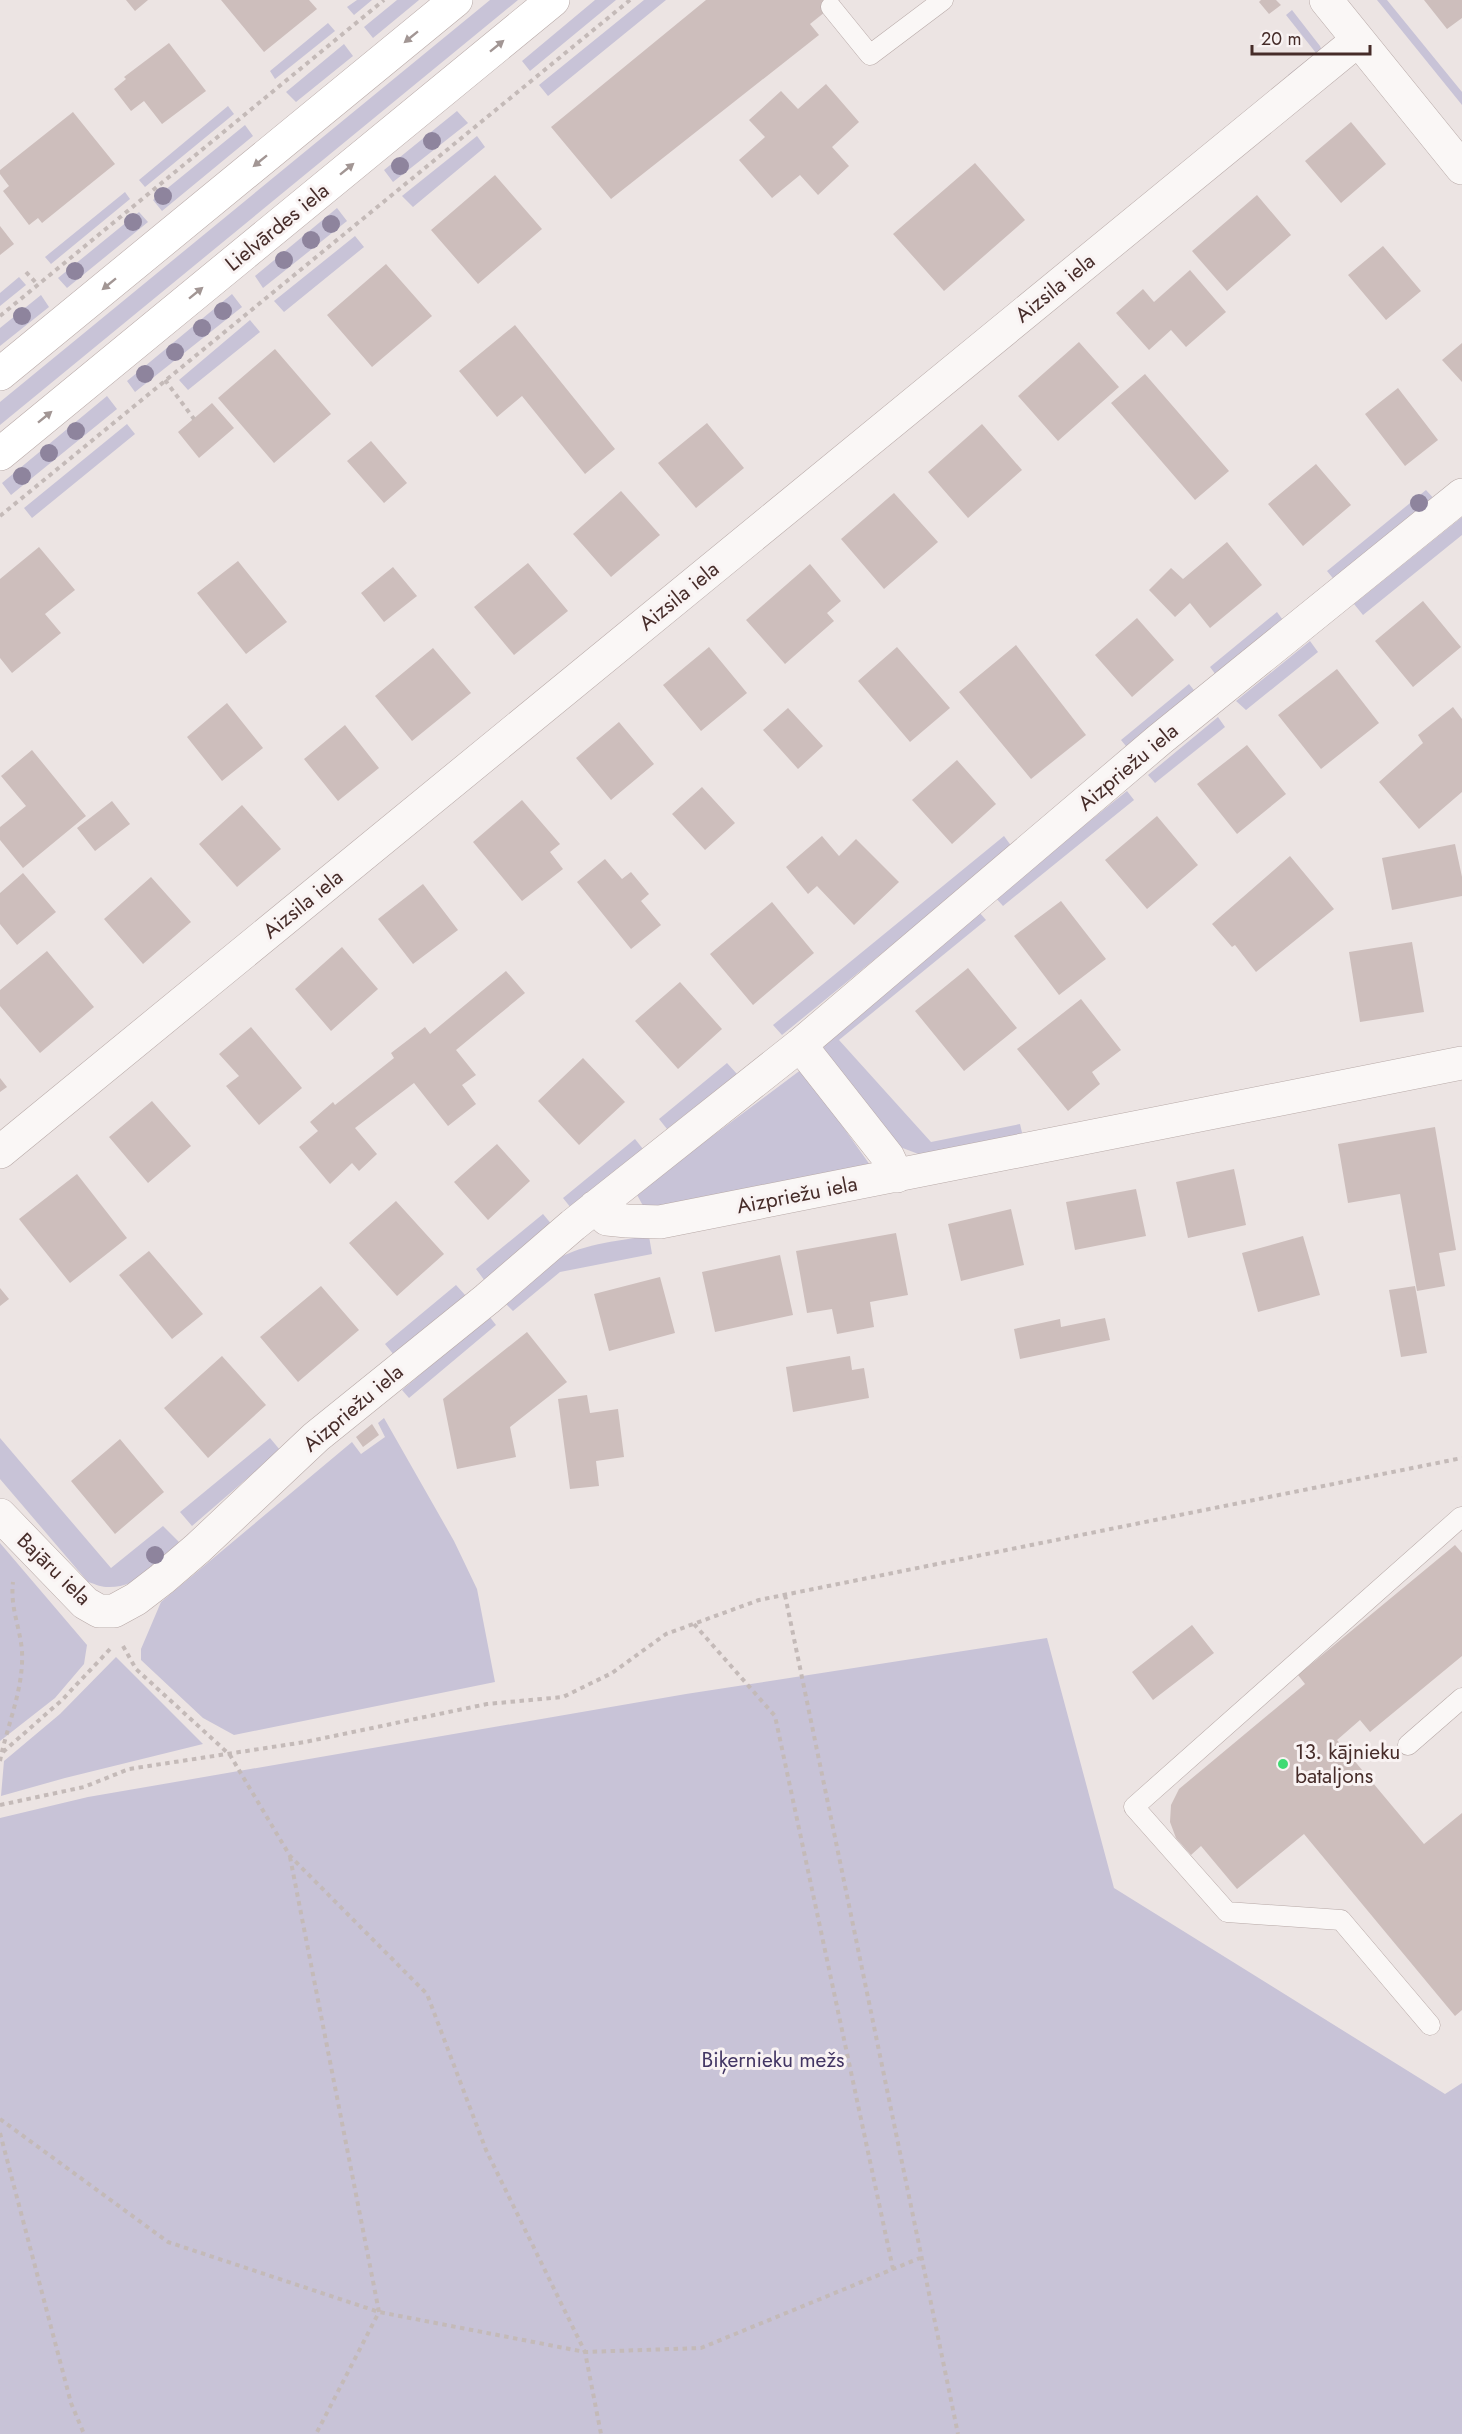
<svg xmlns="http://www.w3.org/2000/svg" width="1462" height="2434" font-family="Jost,sans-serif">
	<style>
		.green { fill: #c8c3d7 }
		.building { fill: #cdbebc }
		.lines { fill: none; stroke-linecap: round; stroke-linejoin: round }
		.lane-casing { stroke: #b7a9a7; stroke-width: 21 }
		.street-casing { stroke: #b7a9a7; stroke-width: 34 }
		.secondary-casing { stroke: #b7a9a7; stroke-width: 34 }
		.path { stroke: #c4bab8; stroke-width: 4; stroke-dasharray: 4.5 4.5; stroke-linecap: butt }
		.lane { stroke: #faf7f6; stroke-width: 20 }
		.street { stroke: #faf7f6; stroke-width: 33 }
		.secondary { stroke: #fff; stroke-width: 33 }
		.tree { fill: #8e849d }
		.oneway { fill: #a29694 }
		.poi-dot { fill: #3edb73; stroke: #f9f3f3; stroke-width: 2 }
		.labels { text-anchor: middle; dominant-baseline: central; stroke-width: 6; stroke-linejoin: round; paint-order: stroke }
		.street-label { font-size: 21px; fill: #462c29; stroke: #f9f3f3 }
		.poi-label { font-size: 21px; fill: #462c29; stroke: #f9f3f3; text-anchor: start }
		.park-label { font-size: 21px; fill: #423563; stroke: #f9f3f3 }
	</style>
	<rect width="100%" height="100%" fill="#ece4e3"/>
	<path class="green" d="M357 0H372L354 15 347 7Z
		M397 0H419L373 38 364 27Z
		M490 0H518L0 425V402Z
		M595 0H616L530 71 522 61Z
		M644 0H666L548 96 539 85Z
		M1377 0H1387L1462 92V105Z
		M1292 10 1320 46 1324 56 1294 83 1288 75 1316 53 1286 15Z
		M328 23 335 31 275 79 270 71Z
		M344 44 353 56 296 102 286 92Z
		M228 106 234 114 145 187 139 180Z
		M457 111 468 123 393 182 384 170Z
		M245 125 253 136 162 211 153 200Z
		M477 136 485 147 413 207 402 196Z
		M125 192 130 199 51 264 45 257Z
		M337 208 347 221 263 288 255 276Z
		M139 212 148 222 67 288 58 278Z
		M355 236 364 247 284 312 274 301Z
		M19 277 26 285 0 306V293Z
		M232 294 242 307 135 392 127 381Z
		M41 295 49 307 0 346V328Z
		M250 320 260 332 188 390 179 380Z
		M107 396 117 409 11 495 2 483Z
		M127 424 135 434 32 518 24 508Z
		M1426 490 1437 502 1336 582 1327 571Z
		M1462 517V535L1363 615 1354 604Z
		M1277 612 1286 624 1219 679 1210 667Z
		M1310 641 1318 652 1246 710 1236 701Z
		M1189 684 1198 695 1130 751 1121 740Z
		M1218 717 1225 727 1155 783 1148 775Z
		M1127 791 1134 800 1003 906 995 897Z
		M1004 836 1012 847 782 1035 773 1025Z
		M979 912 986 920 839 1040 931 1142 1020 1124 1023 1137 921 1155 900 1147 823 1051 826 1041Z
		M727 1063 737 1074 667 1129 659 1119Z
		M802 1069 875 1172 647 1213 636 1193Z
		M635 1139 643 1149 571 1208 563 1198Z
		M543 1214 553 1226 485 1281 476 1269Z
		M649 1236 652 1254 560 1272 513 1311 504 1302C519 1290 534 1273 550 1263 580 1244 615 1241 649 1236Z
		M456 1285 466 1296 394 1355 385 1344Z
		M489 1316 496 1325 409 1398 402 1390Z
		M384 1418 454 1541 477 1589 495 1682 234 1735 203 1718 141 1660V1649L161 1602 352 1442 361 1454 385 1437 378 1423Z
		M0 1438 111 1568 163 1526 179 1542C159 1562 139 1589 106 1587 100 1587 93 1583 88 1582L0 1479Z
		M270 1438 280 1450 192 1526 180 1512Z
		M0 1543 87 1645 84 1664 55 1698 0 1741Z
		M1047 1638 1114 1888 1445 2094 1462 2083V2434H0V1818L88 1797 686 1694Z
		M116 1657 203 1744 65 1778 1 1796 4 1761 60 1714Z"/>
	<path class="building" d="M126 0H148L135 11Z
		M221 0H309L317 9 264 52Z
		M706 0H840L810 24 819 35 611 199 551 127Z
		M1261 0H1276L1281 5 1269 14 1259 2Z
		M1424 0H1462V18L1447 29Z
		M169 43 206 91 162 124 144 101 131 111 114 89 126 79 124 77Z
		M826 84 859 122 832 147 849 166 818 195 800 175 772 198 739 160 765 137 749 120 781 91 798 109Z
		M73 112 115 164 42 223 38 218 29 225 3 191 9 186 0 174V170Z
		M1351 122 1386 164 1341 203 1305 161Z
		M975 163 1025 220 944 291 893 234Z
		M495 175 542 229 478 284 431 230Z
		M1257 195 1291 235 1227 291 1192 251Z
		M0 226 14 244 0 255Z
		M1383 246 1421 291 1386 320 1348 275Z
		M386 264 432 316 372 367 327 315Z
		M1190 270 1226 312 1186 347 1171 330 1149 350 1116 313 1143 289 1154 302Z
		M515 325 615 449 585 474 522 396 497 417 459 371Z
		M1079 342 1119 387 1058 441 1018 396Z
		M1462 343V382L1442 360Z
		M275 349 331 414 274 463 218 398Z
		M1145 374 1229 471 1195 500 1111 403Z
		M1398 388 1438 440 1405 466 1365 414Z
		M212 403 234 428 199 458 178 432Z
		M707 423 744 468 696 508 658 463Z
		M982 424 1022 470 968 518 928 472Z
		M371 441 407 483 384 503 347 461Z
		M1316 464 1351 505 1303 546 1268 504Z
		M621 491 660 535 611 577 573 534Z
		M894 493 938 542 884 589 841 539Z
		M1227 542 1262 585 1210 628 1190 603 1175 617 1149 590 1171 568 1183 579Z
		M39 547 75 590 45 614 61 633 12 673 0 658V579Z
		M238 561 287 622 246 654 197 593Z
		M528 563 568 611 514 655 474 607Z
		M810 564 841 601 827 613 834 621 785 664 746 620Z
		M393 567 417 596 384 622 361 593Z
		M1423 601 1461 647 1413 687 1375 641Z
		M1137 618 1174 660 1132 697 1095 655Z
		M1016 645 1086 735 1031 779 959 692Z
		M709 647 747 693 701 731 663 685Z
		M897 647 950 708 910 742 858 681Z
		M433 648 471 693 412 741 375 696Z
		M1337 669 1379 723 1321 769 1278 715Z
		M227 703 263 748 222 781 187 737Z
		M1453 707 1462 719V792L1419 829 1379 782 1423 743 1418 735Z
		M788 708 823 746 798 769 763 730Z
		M619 722 654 764 611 800 576 758Z
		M345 725 379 768 338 801 304 759Z
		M1247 745 1286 794 1237 834 1197 784Z
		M32 750 86 816 23 868 0 840V827L26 806 1 776Z
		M957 760 996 804 952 844 912 800Z
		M702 787 735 823 705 850 672 814Z
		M522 800 560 844 550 852 563 869 522 901 473 842Z
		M112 801 130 824 95 851 77 828Z
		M242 805 281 849 237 887 199 844Z
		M1157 816 1198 865 1147 909 1105 860Z
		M822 836 839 856 856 839 899 882 854 925 817 886 808 894 786 867Z
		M1455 844 1462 877V896L1392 910 1382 858Z
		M1290 856 1334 909 1256 972 1235 945 1232 947 1212 924Z
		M605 859 622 879 631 872 649 894 641 901 661 925 631 949 577 882Z
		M23 873 56 912 17 945 0 924V893Z
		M151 877 191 922 143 964 104 919Z
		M423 884 458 930 413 964 378 919Z
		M1061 901 1106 959 1059 995 1014 936Z
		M772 902 814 953 753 1005 710 954Z
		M1412 942 1424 1012 1360 1022 1349 952Z
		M342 947 378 989 331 1031 295 989Z
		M47 951 94 1007 40 1053 0 1006V990Z
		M968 968 1017 1028 964 1071 915 1011Z
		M506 971 525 993 456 1050 476 1075 462 1085 476 1104 448 1126 414 1083 355 1128 377 1154 359 1171 352 1163 330 1184 299 1147 318 1131 310 1122 333 1102 335 1105 394 1058 391 1053 425 1027 430 1034Z
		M680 982 722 1029 678 1069 635 1021Z
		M1081 999 1121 1050 1092 1072 1100 1084 1068 1111 1017 1049Z
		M251 1027 302 1088 259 1125 226 1086 239 1076 219 1054Z
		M583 1058 625 1102 579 1145 538 1101Z
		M0 1078 7 1087 0 1092Z
		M152 1101 191 1146 148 1183 109 1137Z
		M1435 1127 1456 1250 1439 1253 1445 1286 1417 1291 1400 1194 1348 1203 1338 1144Z
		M497 1144 530 1181 488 1220 454 1182Z
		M1234 1169 1246 1225 1188 1238 1176 1182Z
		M77 1174 127 1238 70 1283 19 1219Z
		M1136 1189 1146 1236 1075 1250 1066 1202Z
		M396 1201 444 1254 397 1296 349 1243Z
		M1011 1209 1024 1265 961 1281 948 1224Z
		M896 1233 908 1295 870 1302 874 1327 837 1334 832 1309 807 1313 796 1251Z
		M1303 1236 1320 1295 1258 1312 1242 1253Z
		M149 1251 203 1314 172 1339 119 1275Z
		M780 1255 793 1315 715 1332 702 1272Z
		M660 1277 675 1333 609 1351 594 1294Z
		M321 1286 359 1330 298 1382 260 1337Z
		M1415 1286 1427 1353 1401 1357 1389 1290Z
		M0 1288 9 1299 0 1306Z
		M1105 1318 1110 1340 1020 1359 1014 1329 1060 1319 1061 1327Z
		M527 1332 567 1382 510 1427 516 1457 457 1469 443 1399Z
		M222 1356 266 1405 208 1458 164 1408Z
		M850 1356 852 1370 864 1368 869 1398 793 1412 786 1367Z
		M587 1395 590 1413 618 1409 624 1457 596 1461 599 1486 570 1489 558 1399Z
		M372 1424 379 1435 363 1447 356 1437Z
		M120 1439 164 1492 115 1534 71 1481Z
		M1455 1545 1462 1553V1656L1370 1732 1360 1720 1337 1740 1424 1844 1462 1813V2010L1455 2016 1304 1834 1237 1889 1201 1846 1191 1855 1176 1838 1170 1822 1171 1805 1179 1789 1305 1684 1298 1675Z
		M1192 1625 1214 1653 1153 1700 1132 1672Z"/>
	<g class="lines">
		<defs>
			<path id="lane" d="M831 7 870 55 943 0
				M1408 1745 1462 1698
				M1430 2025 1341 1920 1227 1912 1134 1807 1461 1517 1462 1518"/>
			<path id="street" d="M1326 0 1462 168
				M800 1045 888 1157 897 1176
				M0 1152 1358 40
				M595 1207 607 1219 627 1221 660 1222 1462 1063
				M0 1515 85 1603 99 1611H114L136 1599 162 1579 198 1548 316 1437 487 1299 573 1225 800 1045 1159 740 1462 495"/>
			<path id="secondary" d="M0 374 456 0
				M0 454 553 0"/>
		</defs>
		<use href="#lane" class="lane-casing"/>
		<use href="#street" class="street-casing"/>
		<use href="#secondary" class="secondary-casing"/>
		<path class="path" d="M26 272 38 285
			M0 316 384 0
			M165 380 194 419
			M0 516 630 0
			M785 1595 958 2434
			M694 1624 775 1716 893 2269
			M123 1646 136 1669 230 1755 290 1856 427 1994 486 2150 585 2352 601 2434
			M3 1752 62 1700 112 1647
			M0 1761C7 1725 24 1689 22 1651 20 1627 10 1608 13 1582
			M0 1805 84 1787 129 1769 305 1742 487 1704 563 1697 612 1673 666 1634 759 1600 1462 1458
			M290 1857 379 2312 316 2434
			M0 2119 168 2242 379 2312 585 2352 701 2348 920 2258
			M0 2133 71 2403 84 2434"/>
		<use href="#lane" class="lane"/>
		<use href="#street" class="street"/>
		<use href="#secondary" class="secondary"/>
	</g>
	<g class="tree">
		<circle cx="432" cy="141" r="9"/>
		<circle cx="400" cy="166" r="9"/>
		<circle cx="163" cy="196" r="9"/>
		<circle cx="133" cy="222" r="9"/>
		<circle cx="331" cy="224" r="9"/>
		<circle cx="311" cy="240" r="9"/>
		<circle cx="284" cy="260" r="9"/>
		<circle cx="75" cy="271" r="9"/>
		<circle cx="223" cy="311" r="9"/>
		<circle cx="22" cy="316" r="9"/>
		<circle cx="202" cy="328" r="9"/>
		<circle cx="175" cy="352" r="9"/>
		<circle cx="145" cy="374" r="9"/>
		<circle cx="76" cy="431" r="9"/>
		<circle cx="49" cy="453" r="9"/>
		<circle cx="22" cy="476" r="9"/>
		<circle cx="1419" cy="503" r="9"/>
		<circle cx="155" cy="1555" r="9"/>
	</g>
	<defs><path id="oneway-solid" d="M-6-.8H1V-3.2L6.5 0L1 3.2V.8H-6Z" transform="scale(1.5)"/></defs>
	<g class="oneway">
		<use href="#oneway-solid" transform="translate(411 37) rotate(141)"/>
		<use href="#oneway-solid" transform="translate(497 46) rotate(-39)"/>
		<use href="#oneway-solid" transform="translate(260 161) rotate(141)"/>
		<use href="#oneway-solid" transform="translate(347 169) rotate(-39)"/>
		<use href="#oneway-solid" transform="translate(109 284) rotate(141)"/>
		<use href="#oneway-solid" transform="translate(196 293) rotate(-39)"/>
		<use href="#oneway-solid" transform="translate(45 417) rotate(-39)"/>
	</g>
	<circle class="poi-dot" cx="1283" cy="1764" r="6"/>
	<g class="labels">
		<g class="street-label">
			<text transform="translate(277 227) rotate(-39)">Lielvārdes iela</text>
			<text transform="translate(1055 288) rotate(-39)">Aizsila iela</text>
			<text transform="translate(679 596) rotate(-39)">Aizsila iela</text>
			<text transform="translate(1128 767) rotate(-40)">Aizpriežu iela</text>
			<text transform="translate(303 904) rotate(-39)">Aizsila iela</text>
			<text transform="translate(797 1195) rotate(-11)">Aizpriežu iela</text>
			<text transform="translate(353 1408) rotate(-40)">Aizpriežu iela</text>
			<text transform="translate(54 1569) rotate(44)">Bajāru iela</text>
		</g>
		<g class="poi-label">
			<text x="1295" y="1752">13. kājnieku<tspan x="1295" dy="24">bataljons</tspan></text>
		</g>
		<g class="park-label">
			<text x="773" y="2060">Biķernieku mežs</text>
		</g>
	</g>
	<path d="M1252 45v9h118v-9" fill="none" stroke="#462c29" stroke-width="3"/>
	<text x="1261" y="45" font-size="18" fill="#462c29" stroke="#f9f3f3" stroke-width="4.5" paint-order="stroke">20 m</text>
</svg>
